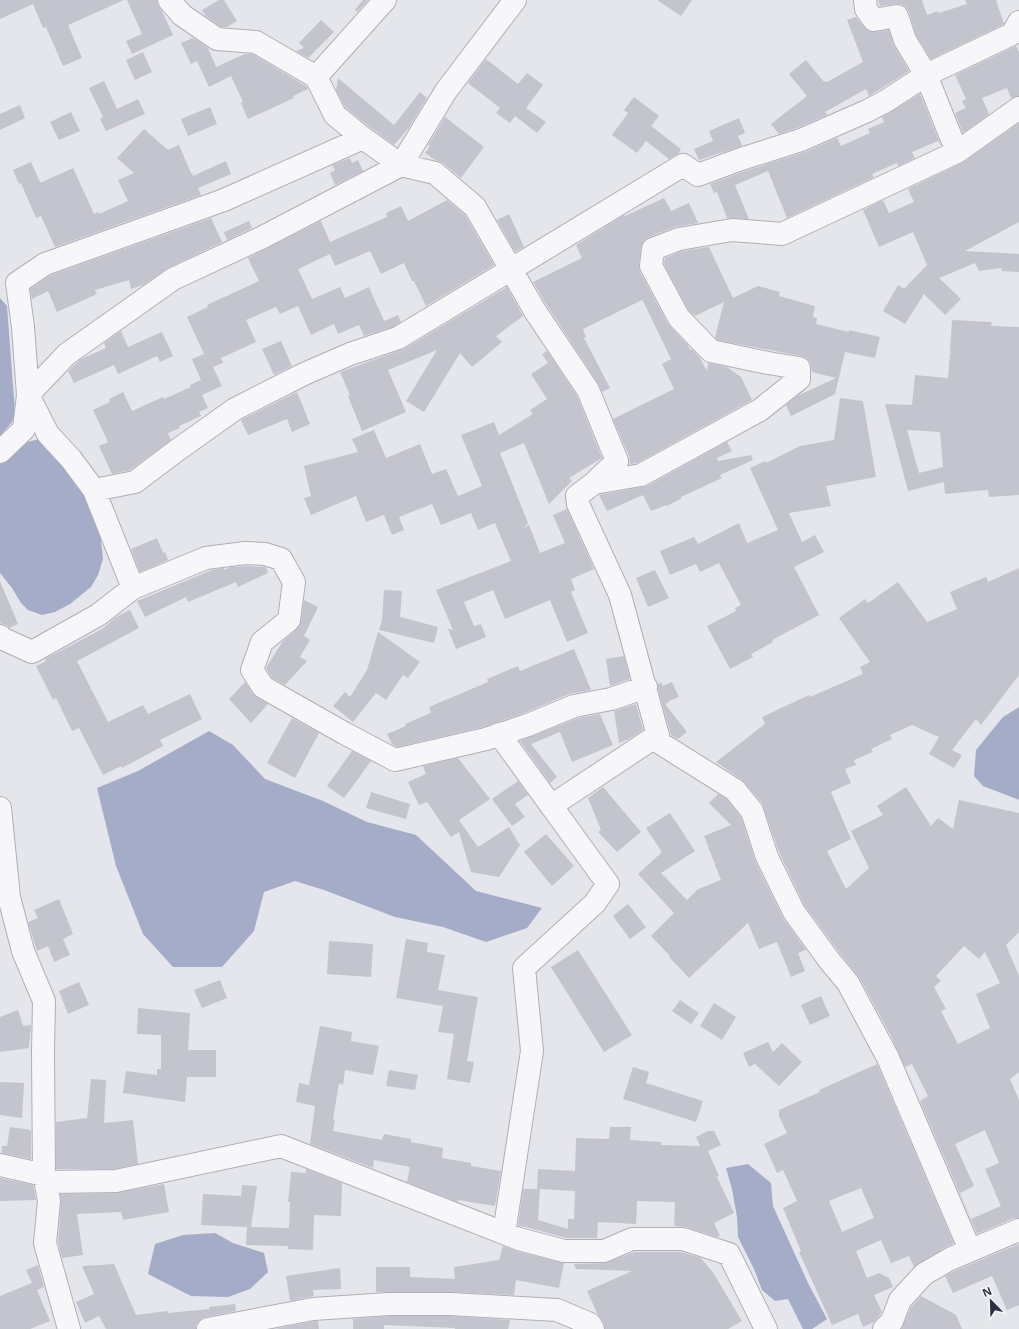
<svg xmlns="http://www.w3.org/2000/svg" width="1019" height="1329" font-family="'Open Sans',sans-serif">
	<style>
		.water { fill: #a4acc7 }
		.building { fill: #c3c4cd; fill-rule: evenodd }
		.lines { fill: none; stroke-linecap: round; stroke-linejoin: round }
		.minor-casing { stroke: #aeafb8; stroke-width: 24 }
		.minor { stroke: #f7f7fa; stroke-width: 22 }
	</style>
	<rect width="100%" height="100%" fill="#e5e6eb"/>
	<path class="water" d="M0 298 7 306 15 412 12 422 0 436Z
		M40 439 82 485 100 532 103 559 98 575 91 587 70 604 55 612 42 615 28 610 21 603 12 588 0 573V459L22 443Z
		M1019 707V800L983 786 974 776 976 750 1003 717Z
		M209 731 233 745 265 779 323 801 367 822 416 835 476 891 542 908 527 928 486 942 443 927 395 917 324 890 295 881 264 892 254 931 222 967H173L143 934 116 866 97 788 138 771Z
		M748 1164 771 1183 773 1206 808 1283 827 1319 812 1329H803L788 1299 775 1301 762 1290 754 1269 738 1237 737 1217 732 1189 726 1168Z
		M215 1233 233 1243 264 1253 268 1272 250 1289 228 1297 191 1296 148 1274 155 1244 183 1235Z"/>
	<path class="building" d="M0 0H124L68 25 82 58 63 66 46 27 43 28 33 4 0 19Z
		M127 0H157V3L163 13 173 35 132 54 126 41 142 34Z
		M219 0H224L237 21 227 27H221L206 16 202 10Z
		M363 0H368L357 12 355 10Z
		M657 0H692L681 16Z
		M878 0H922L927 15 938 11 939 13 967 4 965 0H996L1004 24 931 59 916 35 909 12 906 7 901 4H895L880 6Z
		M856 17 864 27 869 31 876 32 889 30 894 46 909 71 869 96 866 89 825 112 827 115 797 128 779 134 771 124 807 96 789 74 806 60 824 82 826 81 827 82 863 62 847 20Z
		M321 20 334 32 308 58 296 51 304 48 299 43Z
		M193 38 208 48 216 67 245 54H252L306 86 308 89 293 96 294 98 248 119 241 103 243 102 231 76 209 87 197 61 191 64 181 43Z
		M1016 46 1019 52V96L1011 98 1007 88 982 98 989 114 963 133 955 113 966 108 962 101 966 99 955 75Z
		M143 52 152 72 135 80 126 60Z
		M486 59 518 84 527 73 543 85 526 108 546 122 537 133 515 116 510 123 496 113 500 108 468 83Z
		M338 78 394 125 420 92 427 98 408 129 394 145 371 128 345 107 336 90Z
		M104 81 117 109 138 99 145 114 106 131 100 119 103 117 89 88Z
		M920 94 941 146 938 141 912 152 915 158 898 166 897 163 872 174 874 177 787 218 768 171 735 185 749 219 727 218 717 192 714 193 710 184 745 171 805 152 837 138 841 146 870 133 868 129 884 122 882 117Z
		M634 97 659 116 651 126 681 149 678 154 669 159 646 141 637 153 612 135 628 113 624 110Z
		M20 105 25 118 0 130V114Z
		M210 107 217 124 188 136 181 119Z
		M71 112 80 131 59 140 50 122Z
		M445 117 484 147 461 178 443 163 435 160 425 153 430 146 428 145Z
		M739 118 745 133 738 136 742 146 699 160 694 149 713 141 709 131Z
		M1019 123V222L965 251 1019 254V272L1002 271 1001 268 979 271 975 263 939 278 961 299 945 315 924 294 905 324 883 311 898 285 904 289 927 265 913 232 879 247 863 210 883 200 889 213 914 202 908 189 964 162Z
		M144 129 168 150 179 145 191 173H192L193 176 226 161 231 174 198 188 201 195 55 247 41 216 36 218 21 183 19 184 13 170 31 162 40 182H42L73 168 94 214 99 212V214L128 201 118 180 134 173 117 158Z
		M350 158 352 163 358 160 363 171 335 185 330 173 335 170 332 165Z
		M664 198 671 211 689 203 698 223 675 227 649 237 643 241 641 248 639 265 640 272 668 324 688 345 690 350 692 349 700 358 707 371 708 363 727 367 741 377 752 400 637 463 630 464 629 456 613 419 674 389 662 364 671 359 644 303 642 300 583 329 586 337 584 338 610 388 602 392 598 383 546 304 533 282 582 258 576 245 624 215 625 216Z
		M447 200 465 215 494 265 426 306 414 281H412L404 263 381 274 370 251 335 266 330 254 298 269 312 299 340 287 345 298 369 287 384 321 398 315 401 322 393 327 364 336 359 325 338 334 334 324 311 335 298 306 280 314 276 307 246 320 256 342 221 358 223 363 213 367 222 386 202 395 208 408 199 412 201 416 179 426 180 428 168 433 171 440 130 470 112 474 99 446 108 442 93 410 110 402 109 399 123 392 132 411 163 397 164 399 191 387 190 385 201 380 192 359 204 354 187 317 208 307 207 305 259 281 248 258 321 221 330 242 387 217 386 213 401 206 408 221Z
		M509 214 524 247 515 252 497 220Z
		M211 218 222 242 168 268 143 285 131 289 129 280 95 290 97 294 57 312 48 291 32 299 30 289 51 275Z
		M249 221 252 228 227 240 224 232Z
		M709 247 733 298 758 286 780 292 779 296 815 306 813 317 817 318 816 324 849 332V330L880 337 875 358 845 352 835 394 791 416 786 405 797 396 836 378 812 372 810 362 806 358 801 356 717 340 715 337 724 302 695 316 689 311 664 264 665 258 682 251Z
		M507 287 523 316 496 336 502 342 472 367 460 353 424 412 406 401 437 350 388 370 406 412 362 431 348 396 350 395 340 372 404 349Z
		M952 320 992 322 991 326 1019 327V495L989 497 988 490 945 494 944 482 908 491 885 404 912 405 915 375 948 378 950 353 954 354 950 352ZM907 430 940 432 943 467 919 473Z
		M121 331 128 347 162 332 173 356 160 362 157 356 118 374 114 365 74 383 68 371 81 359 106 348 104 343Z
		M281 341 292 366 274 375 262 349Z
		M547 351 577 396 602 458 569 478 572 481 549 504 524 443 500 453 528 523 524 528 529 525 540 553 565 543 553 515 567 509 594 569 571 579 575 590 571 592 588 633 567 642 550 600 505 619 493 590 464 602 474 626 481 624 486 637 456 649 448 629 453 630 436 590 511 561 495 523 478 530 471 513 441 525 432 504 399 517 404 530 392 535 384 515 366 522 356 496 311 515 304 498 311 496 304 466 358 452 352 439 374 430 386 458 420 444 432 474 446 469 458 496 482 486 461 435 494 422 499 435 533 414 530 410 547 399 531 374 548 363 542 354Z
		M297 392 310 424 292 432 287 419 248 435 241 420Z
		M840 398 863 401 876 477 826 486 831 506 789 513 802 542 815 535 824 552 794 567 819 615 772 640 773 642 751 654 753 657 730 669 707 626 736 611 735 608 741 605 719 563 700 572 696 564 670 575 660 551 694 537 698 544 739 523 747 543 778 530 750 468 765 461 766 463 800 446 834 440Z
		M727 442 732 451 717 458 718 461 751 455 753 460 720 475 722 478 681 497V499L666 506V505L651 511 643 495 607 511 599 495 647 486Z
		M157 538 163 553 165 552 168 560 140 572 131 549Z
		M245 566 266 567 268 573 238 587 236 582 188 602 186 597 145 617 137 601 212 570 224 568V570L231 567Z
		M1019 568V675L981 725 976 719 952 750 962 755 954 768 929 754 939 737 912 725 890 735 892 739 871 749 873 752 854 760 856 765 845 769 851 783 831 792 851 839 827 851 846 889 869 868 851 831 883 815 877 806 906 787 931 826 938 818 953 829 959 800 1019 813V932L1006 945 1019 976V1072L1010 1079 1019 1100V1218H1014L977 1234 920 1101 928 1096 912 1064 905 1067 891 1036 859 977 839 952 805 906 779 852 762 803 742 780 716 762 765 724 762 717 809 695 810 697 863 674 860 667 870 662 839 618 865 599 868 603 898 582 927 622 957 609 950 592 986 577 988 582ZM964 946 979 959 985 952 1000 983 976 994 990 1028 958 1044 941 1011 946 1009 934 987 941 981 936 976ZM985 1130 999 1163 985 1169 1001 1206 971 1219 960 1193 974 1186 955 1144Z
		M655 570 669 598 648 607 636 578Z
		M0 581 18 624 9 628 7 625 1 624 0 621Z
		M384 590 402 591 400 617 438 627 434 643 379 630 382 620Z
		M304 600 318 607 304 636 310 640 300 657 307 661 285 685 272 678 266 668 283 641 297 629 301 622Z
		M130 610 139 628 77 661 108 722 143 705 148 714 190 694 202 719 160 740 163 746 122 768 121 766 103 775 79 728 72 731 56 698 53 700 36 666 46 661 45 659 102 629 116 617Z
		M378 632 420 662 408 678 403 675 386 700 376 693 353 722 333 706 345 692 350 697 367 670Z
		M574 649 591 690 569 694 524 713 483 727 397 747 392 744 387 734 406 726 405 724 431 713 429 707 488 682 487 679 518 666 520 671Z
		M624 656 630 679 610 686 606 659Z
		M245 682 253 694 268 704 251 723 229 699Z
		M661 682 663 686 672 682 679 697 669 701V702L665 704 687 732 678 739 671 735 658 689V684Z
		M636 704 643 730 629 739 619 743 614 711Z
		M600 714 613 745 572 762 560 732 531 744 557 777 550 783 520 741 578 718Z
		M292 718 319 733 295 778 267 763Z
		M352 751 371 761 344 798 327 786Z
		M458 758 490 799 459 820 478 847 509 827 520 845 499 877 471 872 459 832 451 837 427 802 419 805 408 782 426 774 423 766Z
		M518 781 528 795 515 804 525 817 512 826 492 799Z
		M603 787 641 832 617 852 598 832 601 830 588 798Z
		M371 792 410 804 406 819 366 808Z
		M718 794 727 799 741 817 756 863 783 918 806 950 798 953 805 971 791 977 777 942 759 949 748 923 689 978 669 957 670 956 651 936 674 913 638 874 662 852 646 828 670 813 695 851 661 873 687 900 698 889 721 880 704 836 731 825 709 803Z
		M546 834 574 866 552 886 524 852Z
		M59 899 73 934 63 939 70 955 54 962 48 946 37 951 28 922 38 918 34 910Z
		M628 904 646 927 630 939 613 916Z
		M406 939 428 943 427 952 445 955 438 990 478 997 467 1061 474 1062 470 1083 447 1079 454 1034 438 1032 443 1006 396 998Z
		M329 941 373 944 371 977 327 974Z
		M578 950 632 1035 604 1052 551 967Z
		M220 980 227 998 202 1008 194 990Z
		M79 982 89 1005 68 1014 59 991Z
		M821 996 830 1016 810 1025 801 1005Z
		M680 1000 699 1013 691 1024 672 1011Z
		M714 1003 736 1017 722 1040 700 1026Z
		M138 1008 190 1013 188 1050H216V1077H187L185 1102 123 1093 126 1071 157 1075V1069H161V1035L137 1034Z
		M18 1010 23 1026 31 1025 29 1048 0 1052V1017Z
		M320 1026 352 1032 351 1041 379 1046 373 1075 345 1070 343 1085 339 1083 333 1119 335 1120 333 1131 382 1140 384 1134 411 1139V1142L443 1148 442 1158 471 1163V1166L501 1171 495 1206 458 1200V1202L407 1182 410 1167 374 1160 373 1168 310 1144 315 1106 296 1102 299 1083 309 1085Z
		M768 1042 773 1052 782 1043 802 1062 779 1086 755 1064 749 1067 743 1053Z
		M877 1064 954 1244 944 1248 914 1267 909 1256 891 1263 881 1240 856 1251 867 1278 879 1273 889 1278 893 1287 874 1295 882 1312 874 1322 863 1327 858 1314 832 1325 799 1252 801 1251 783 1208 797 1201 783 1170 777 1173 764 1144 787 1133 779 1116V1110L820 1092 819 1090ZM861 1188 874 1218 842 1232 829 1201Z
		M633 1067 649 1072 646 1083 703 1101 696 1122 623 1099Z
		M389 1070 418 1075 415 1090 386 1086Z
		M91 1079 106 1080 104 1123 133 1120 138 1164 115 1169H56V1122L87 1118Z
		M0 1082 24 1083 22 1118 0 1115Z
		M10 1127 31 1130V1159L2 1153V1146H7Z
		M610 1127H631L630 1140 661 1142V1145L700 1146 696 1137 708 1131H714L721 1145 708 1151 719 1176 717 1177 734 1213 714 1223 720 1236 717 1237 687 1227 674 1226 676 1225H674L675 1202 638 1201 637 1202 636 1224 598 1222 597 1238H566L518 1225 523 1189H539H537L538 1169 575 1171 576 1138 609 1139ZM540 1189 575 1191 574 1219H568V1229L538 1220Z
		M306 1169 342 1183 341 1216 314 1215 313 1250 288 1249V1246L246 1245 247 1227 201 1225 203 1194 241 1196 242 1185 257 1186 251 1227 289 1228 290 1202H288L291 1172 306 1173Z
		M0 1178 33 1185 36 1200 0 1201Z
		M164 1184 169 1212 123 1220 121 1212 77 1214 83 1255 62 1258 58 1242 61 1202 60 1194 116 1193Z
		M1019 1244V1305L1007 1310 992 1276 953 1293 945 1276 956 1270Z
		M503 1246 516 1251 564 1263 559 1288 516 1280 514 1295 450 1292H376V1267H410V1277L455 1279 454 1267 499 1260Z
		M635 1252H681L701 1258 714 1274 742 1321 728 1329H605L604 1323 598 1315 587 1291 632 1271 576 1269 574 1264 604 1263Z
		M114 1264 136 1315 167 1311 168 1313 210 1309 209 1307 235 1304 236 1311 205 1317 200 1320 196 1325V1329H106L99 1316 85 1323 76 1302 94 1294 82 1266Z
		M38 1265 44 1287 37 1290 50 1321 30 1329H0V1296L32 1283 26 1270Z
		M340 1268 341 1289 313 1290 314 1296 290 1301 286 1276Z
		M921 1296 956 1315 962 1329H901L911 1307Z
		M389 1316H450L510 1320 508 1329H455V1328L384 1325V1329H353V1319Z
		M318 1321 319 1329H275L315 1321Z"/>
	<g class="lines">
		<defs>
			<path id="minor" d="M169 0 182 15 217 39 256 42 316 77 335 115 363 138 401 165 435 173 475 207 535 311 588 390 617 461 594 483 577 496 578 504 620 595 660 743 735 790 752 811 767 857 794 912 829 960 848 983 888 1058 970 1250
				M865 0 866 9 874 20 897 16 905 40 926 75 957 152
				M316 77 385 0
				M0 452 24 429 28 395 67 354 173 279 263 237 401 165 446 91 515 0
				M594 483 641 475 760 410 799 379V368L768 363 711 351 679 318 651 266 653 249 679 239 732 230 782 234 957 152 1019 108
				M94 490 135 482 176 451 235 409 304 374 350 354 398 338 683 165 698 175 741 159 801 140 867 111 886 101 926 75 1012 34 1019 22
				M133 588 94 490 71 459 48 434 28 395 23 327 17 283 45 264 224 200 363 138
				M0 636 1 638 32 652 98 615 133 588 206 558 245 553 265 554 281 559 294 582 289 620 262 642 252 670 263 687 344 733 395 760 486 739 528 725 574 706 611 699 646 687
				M499 734 608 884 595 903 524 968 532 1051 504 1233
				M551 806 658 735
				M0 808 9 897 23 951 44 1001 43 1052 44 1175 49 1201 45 1243 69 1329
				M0 1165 44 1175 51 1182 116 1181 281 1146 519 1239 564 1251H604L632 1239H683L729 1254 766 1329
				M208 1329 313 1309 389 1304H450L557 1310 590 1324 593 1329
				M884 1329 892 1321 900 1300 924 1274 950 1259 1019 1230"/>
		</defs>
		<use href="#minor" class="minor-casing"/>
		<use href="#minor" class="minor"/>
	</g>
	<g transform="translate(991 1301) rotate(337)" stroke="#f4f5f8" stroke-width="3" paint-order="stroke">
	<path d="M0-3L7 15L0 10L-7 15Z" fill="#2e3042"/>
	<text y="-6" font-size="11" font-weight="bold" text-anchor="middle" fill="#2e3042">N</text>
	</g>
</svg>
